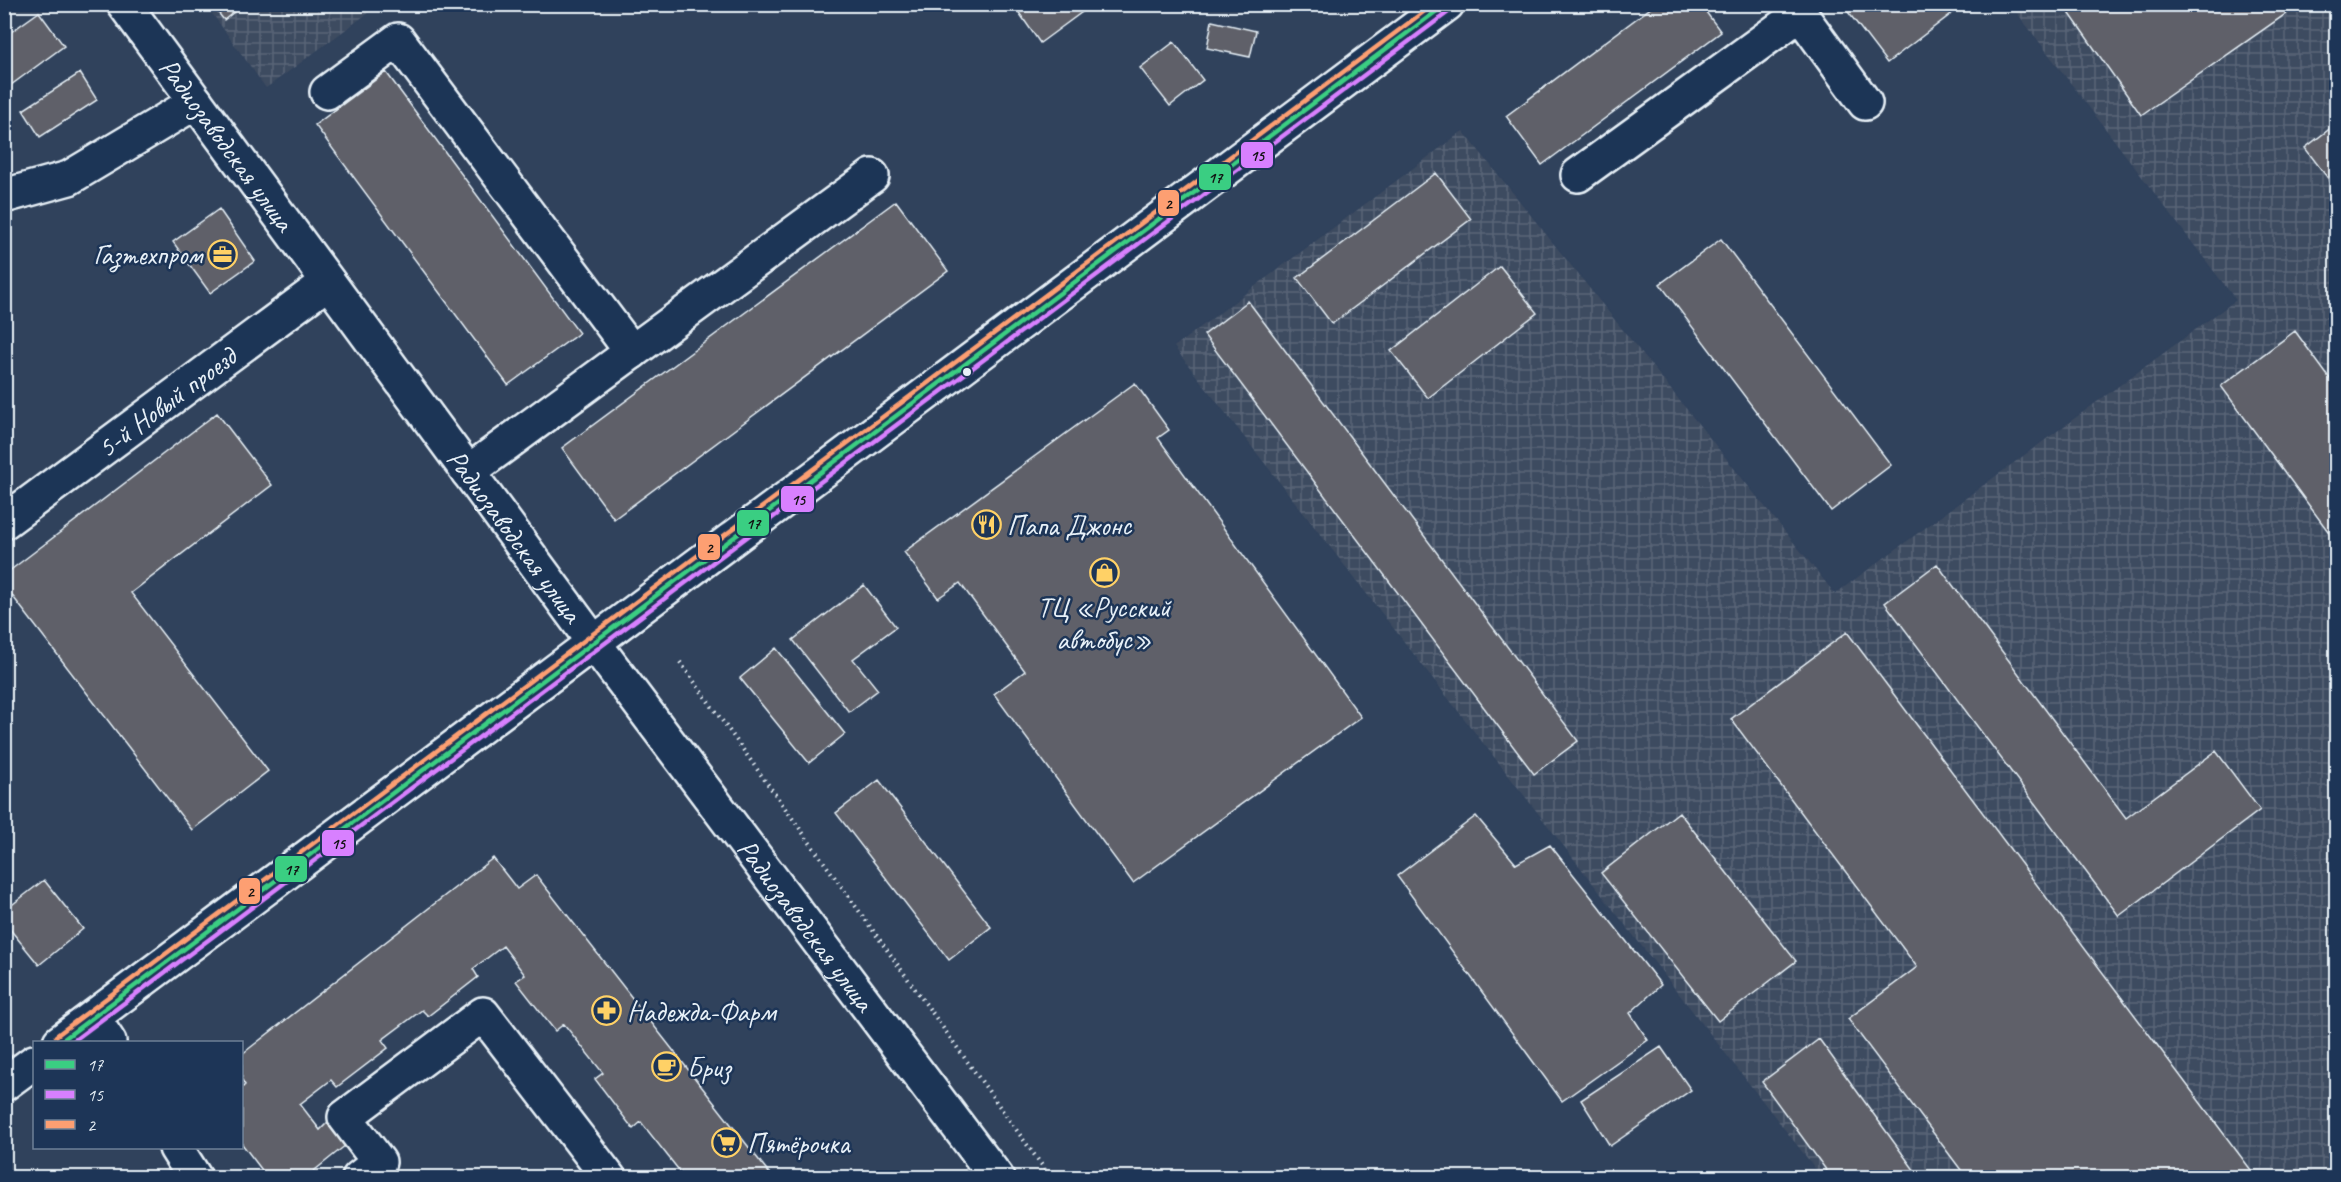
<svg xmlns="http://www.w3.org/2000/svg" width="2341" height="1182" font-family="Caveat,sans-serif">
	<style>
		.industrial { fill: url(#industrial-grid) }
		.building { fill: #5e6169; stroke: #e8f1f8; stroke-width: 1.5 }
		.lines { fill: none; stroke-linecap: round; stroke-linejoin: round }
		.minor-casing { stroke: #e8f1f8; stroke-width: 38 }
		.path { stroke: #e8f1f8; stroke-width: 4; stroke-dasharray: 1.5 4.5; stroke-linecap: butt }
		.minor { stroke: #1d3557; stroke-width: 33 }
		.bus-1-casing { stroke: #1d3557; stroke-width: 9 }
		.bus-2-casing { stroke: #1d3557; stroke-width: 9 }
		.bus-3-casing { stroke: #1d3557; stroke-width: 9 }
		.bus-1 { stroke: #3ace82; stroke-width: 4.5 }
		.bus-2 { stroke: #d880ff; stroke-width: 4.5 }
		.bus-3 { stroke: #fd9f72; stroke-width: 4.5 }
		.bus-dot { fill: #e8f1f8; stroke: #1d3557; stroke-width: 2 }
		.labels { text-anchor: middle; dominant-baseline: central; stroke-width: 5; stroke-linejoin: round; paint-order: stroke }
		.street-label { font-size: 28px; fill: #e8f1f8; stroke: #1d3557 }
		.poi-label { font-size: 28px; fill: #e8f1f8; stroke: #1d3557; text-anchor: start }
		.line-badge { stroke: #1d3557; stroke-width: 2 }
		.pale-badge-label { font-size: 16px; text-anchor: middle; font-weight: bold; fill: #111 }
	</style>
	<defs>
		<pattern id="industrial-grid" width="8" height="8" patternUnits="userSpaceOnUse" patternTransform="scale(1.5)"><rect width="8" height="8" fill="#3e4b60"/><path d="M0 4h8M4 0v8" fill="none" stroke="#5a6578"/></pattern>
	</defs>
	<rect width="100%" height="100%" fill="#30425c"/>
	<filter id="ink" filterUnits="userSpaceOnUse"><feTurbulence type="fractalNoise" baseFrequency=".0167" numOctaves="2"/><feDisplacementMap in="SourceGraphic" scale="12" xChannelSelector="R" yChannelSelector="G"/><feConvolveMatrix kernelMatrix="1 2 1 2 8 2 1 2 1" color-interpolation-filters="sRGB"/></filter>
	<g filter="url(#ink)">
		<path class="industrial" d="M206 5H379L266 88Z
			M2011 5H2336V1177H1822L1174 347 1463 131 1835 594 2236 300Z"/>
		<path class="building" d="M211 4H244L224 20Z
			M1013 4H1093L1040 43Z
			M1656 4H1700L1721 32 1542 165 1506 116Z
			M1842 4H1951L1955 11 1887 63Z
			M2063 4H2300L2141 115Z
			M39 12 64 46 11 85 4 76V37Z
			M1212 21 1256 31 1250 57 1207 48Z
			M1174 42 1203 80 1170 106 1140 68Z
			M386 72 579 333 508 385 315 125Z
			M80 73 97 100 40 137 23 110Z
			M2336 124V189L2305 148Z
			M1436 173 1471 219 1332 324 1297 278Z
			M896 201 948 271 614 519 562 448Z
			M219 209 255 261 210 293 173 242Z
			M1721 239 1891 465 1831 511 1660 284Z
			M1500 266 1537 313 1428 398 1391 351Z
			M1248 301 1578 741 1534 774 1204 335Z
			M2295 331 2336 387V542L2221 386Z
			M1135 383 1169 430 1158 438 1361 717 1133 883 994 694 1025 671 960 583 938 598 904 552Z
			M217 413 272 485 131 593 268 771 192 830 4 585V575Z
			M1937 564 2126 818 2216 751 2260 810 2119 916 1885 603Z
			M864 585 896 627 853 659 878 690 849 712 793 640Z
			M1847 632 2257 1178H1967L1848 1019 1917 967 1731 719Z
			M776 648 845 734 809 763 740 678Z
			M879 780 991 927 949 960 836 813Z
			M1679 812 1796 961 1718 1021 1601 873Z
			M1476 816 1516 864 1550 845 1661 985 1630 1013 1648 1040 1562 1101 1397 876Z
			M493 858 517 889 536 875 773 1178H685L641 1122 633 1129 595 1079 603 1073 564 1024 555 1031 516 981 525 975 503 946 473 969 478 977 428 1016 422 1010 382 1040 388 1048 337 1087 331 1080 300 1104 320 1130 328 1122 346 1145 305 1178H268L242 1144V1088L245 1085 242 1080V1054Z
			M44 880 83 929 39 965 4 922V911Z
			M1819 1039 1920 1178H1832L1762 1082Z
			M1661 1047 1691 1090 1610 1146 1581 1100Z"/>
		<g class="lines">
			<defs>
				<g id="minor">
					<path id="s1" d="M124 4 594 643 997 1178"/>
					<path d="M1793 4 1865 103"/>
					<path d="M327 92 398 40 632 352"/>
					<path d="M1578 175 1800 14"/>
					<path d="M4 196 69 178 196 102"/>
					<path d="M468 472 872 176"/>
					<path id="s2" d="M4 522 328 282"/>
					<path d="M93 1018 109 1042"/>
					<path d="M60 1042 1447 4"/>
					<path d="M4 1084 34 1062"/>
					<path d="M176 1148 195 1178"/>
					<path d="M359 1178 379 1162 345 1117 483 1014 609 1178"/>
				</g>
			</defs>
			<use href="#minor" class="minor-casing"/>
			<path class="path" d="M680 662 1051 1178"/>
			<use href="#minor" class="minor"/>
			<defs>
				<path id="bus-1" d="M60 1042 1446 4"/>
				<path id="bus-2" d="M72 1042 1451 10"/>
				<path id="bus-3" d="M56 1036 1434 4"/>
			</defs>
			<use href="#bus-1" class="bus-1-casing"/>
			<use href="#bus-2" class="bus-2-casing"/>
			<use href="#bus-3" class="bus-3-casing"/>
			<use href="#bus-1" class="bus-1"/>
			<use href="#bus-2" class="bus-2"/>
			<use href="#bus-3" class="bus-3"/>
		</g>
	</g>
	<defs>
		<symbol id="office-ring" viewBox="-11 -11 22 22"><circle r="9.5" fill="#1d3557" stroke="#ffd166" stroke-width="1.5"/><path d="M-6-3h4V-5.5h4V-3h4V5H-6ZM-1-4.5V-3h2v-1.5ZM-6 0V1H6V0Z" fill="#ffd166"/></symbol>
		<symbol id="restaurant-ring" viewBox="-11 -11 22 22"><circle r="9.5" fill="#1d3557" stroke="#ffd166" stroke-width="1.5"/><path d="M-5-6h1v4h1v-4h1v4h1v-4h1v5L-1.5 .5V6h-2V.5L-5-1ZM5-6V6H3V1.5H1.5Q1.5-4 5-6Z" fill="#ffd166"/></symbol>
		<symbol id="shop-ring" viewBox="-11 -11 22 22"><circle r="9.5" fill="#1d3557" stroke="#ffd166" stroke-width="1.5"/><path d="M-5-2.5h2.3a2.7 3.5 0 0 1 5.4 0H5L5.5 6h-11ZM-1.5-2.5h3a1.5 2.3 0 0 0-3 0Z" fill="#ffd166"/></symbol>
		<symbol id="pharmacy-ring" viewBox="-11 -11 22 22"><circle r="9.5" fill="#1d3557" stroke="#ffd166" stroke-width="1.5"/><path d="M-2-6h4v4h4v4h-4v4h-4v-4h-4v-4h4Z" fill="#ffd166"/></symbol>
		<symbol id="cafe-ring" viewBox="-11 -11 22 22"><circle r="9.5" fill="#1d3557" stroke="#ffd166" stroke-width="1.5"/><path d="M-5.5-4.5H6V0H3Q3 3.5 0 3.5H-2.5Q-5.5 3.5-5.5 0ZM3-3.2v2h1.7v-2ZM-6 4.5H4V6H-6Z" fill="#ffd166"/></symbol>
		<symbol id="supermarket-ring" viewBox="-11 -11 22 22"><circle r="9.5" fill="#1d3557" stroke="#ffd166" stroke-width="1.5"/><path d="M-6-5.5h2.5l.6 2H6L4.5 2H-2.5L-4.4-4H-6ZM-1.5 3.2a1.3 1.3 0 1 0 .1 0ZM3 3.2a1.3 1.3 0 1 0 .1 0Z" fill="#ffd166"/></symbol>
	</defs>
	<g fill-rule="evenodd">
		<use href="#office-ring" x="206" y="238" width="33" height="33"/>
		<use href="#restaurant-ring" x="970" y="508" width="33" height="33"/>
		<use href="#shop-ring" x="1088" y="556" width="33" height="33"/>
		<use href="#pharmacy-ring" x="590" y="994" width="33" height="33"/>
		<use href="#cafe-ring" x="650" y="1050" width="33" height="33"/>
		<use href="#supermarket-ring" x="710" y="1126" width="33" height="33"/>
	</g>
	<circle class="bus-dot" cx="967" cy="372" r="5"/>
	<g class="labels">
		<g class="street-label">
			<text stroke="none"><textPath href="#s1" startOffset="174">Радиозаводская улица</textPath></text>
			<text stroke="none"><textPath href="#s2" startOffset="202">5-й Новый проезд</textPath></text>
			<text stroke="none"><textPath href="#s1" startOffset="660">Радиозаводская улица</textPath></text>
			<text stroke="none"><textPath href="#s1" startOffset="1146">Радиозаводская улица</textPath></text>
		</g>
		<g class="poi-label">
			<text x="202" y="254" text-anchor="end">Газтехпром</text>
			<text x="1007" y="525">Папа Джонс</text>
			<text x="1104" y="607" text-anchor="middle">ТЦ «Русский<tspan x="1104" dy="32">автобус»</tspan></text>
			<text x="627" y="1011">Надежда-Фарм</text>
			<text x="687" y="1067">Бриз</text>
			<text x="747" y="1143">Пятёрочка</text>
		</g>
	</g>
	<g class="line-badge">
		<rect x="1240" y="141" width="34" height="28" rx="6" fill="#d880ff"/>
		<rect x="1198" y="163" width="34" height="28" rx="6" fill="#3ace82"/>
		<rect x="1157" y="189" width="23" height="28" rx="6" fill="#fd9f72"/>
		<rect x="780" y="485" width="35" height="28" rx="6" fill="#d880ff"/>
		<rect x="736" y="509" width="34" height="28" rx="6" fill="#3ace82"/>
		<rect x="697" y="533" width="24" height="28" rx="6" fill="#fd9f72"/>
		<rect x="321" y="829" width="34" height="28" rx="6" fill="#d880ff"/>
		<rect x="274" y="855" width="34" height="28" rx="6" fill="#3ace82"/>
		<rect x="238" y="877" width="23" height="28" rx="6" fill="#fd9f72"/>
	</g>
	<g class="pale-badge-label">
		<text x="1257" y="161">15</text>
		<text x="1215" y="183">17</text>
		<text x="1168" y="209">2</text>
		<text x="798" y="505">15</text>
		<text x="753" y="529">17</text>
		<text x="709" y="553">2</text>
		<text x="338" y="849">15</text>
		<text x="291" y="875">17</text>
		<text x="250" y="897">2</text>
	</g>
	<rect width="2341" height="1182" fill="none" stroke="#1d3557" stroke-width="24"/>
	<rect x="12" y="12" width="2317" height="1158" fill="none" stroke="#e8f1f8" stroke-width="2" filter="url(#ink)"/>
	<rect x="33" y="1041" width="210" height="108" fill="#1d3557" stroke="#6e8097" stroke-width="1.5"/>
	<rect x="45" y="1060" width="30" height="9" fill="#3ace82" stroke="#6e8097" stroke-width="1.5"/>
	<text x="87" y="1071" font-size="18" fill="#e8f1f8">17</text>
	<rect x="45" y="1090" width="30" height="9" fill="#d880ff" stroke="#6e8097" stroke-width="1.5"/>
	<text x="87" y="1101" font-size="18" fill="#e8f1f8">15</text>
	<rect x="45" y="1120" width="30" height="9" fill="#fd9f72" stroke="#6e8097" stroke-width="1.5"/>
	<text x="87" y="1131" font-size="18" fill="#e8f1f8">2</text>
</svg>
